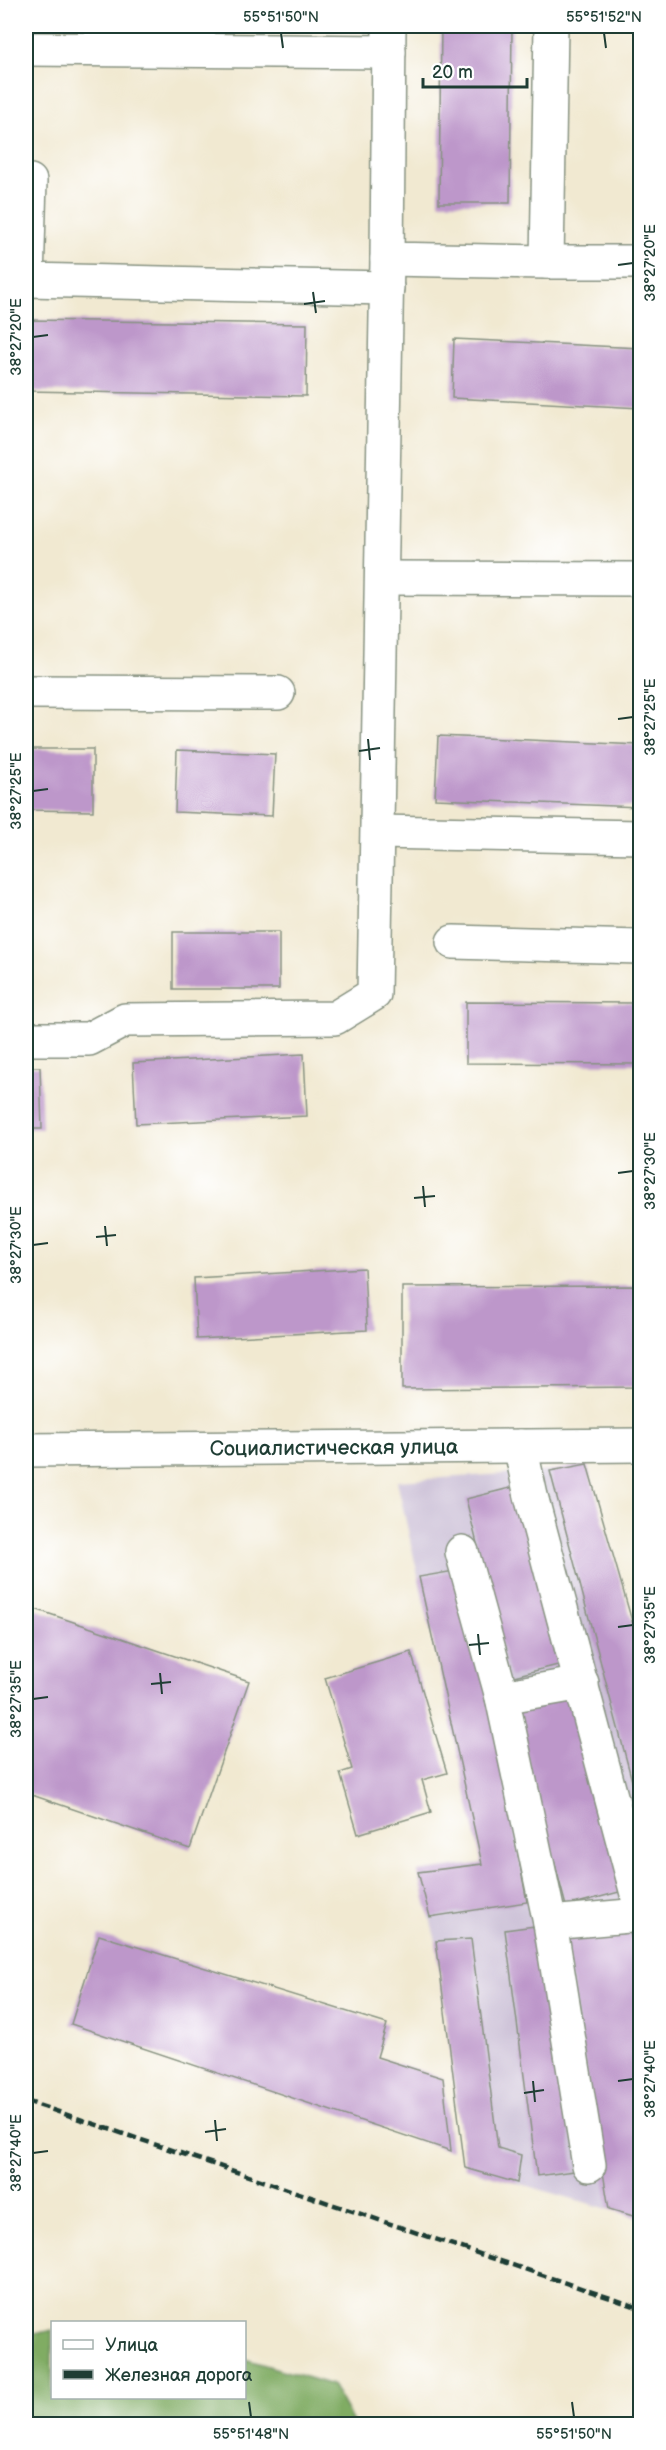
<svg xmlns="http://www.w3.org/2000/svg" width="666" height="2450" font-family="'Balsamiq Sans',sans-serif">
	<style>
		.industrial { fill: #cbbfd6 }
		.forest { fill: #80ac64; stroke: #50744c; stroke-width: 1.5 }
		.building { fill: #bd97ca }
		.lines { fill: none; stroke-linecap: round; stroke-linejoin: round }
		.minor-casing { stroke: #889382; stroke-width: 36 }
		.minor { stroke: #fff; stroke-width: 33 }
		.rail { stroke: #1f3d34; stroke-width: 4.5; stroke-dasharray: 9 4.5; stroke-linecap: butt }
		.ticks { fill: none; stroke: #1f3d34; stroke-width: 2 }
		.labels { text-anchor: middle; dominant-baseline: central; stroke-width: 5; stroke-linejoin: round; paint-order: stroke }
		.street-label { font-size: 21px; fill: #1f3d34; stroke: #fff }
		.neatline { fill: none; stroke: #1f3d34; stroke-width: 2 }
		.ticks-label { font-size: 15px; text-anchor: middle; fill: #1f3d34 }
	</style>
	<rect width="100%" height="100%" fill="#fff"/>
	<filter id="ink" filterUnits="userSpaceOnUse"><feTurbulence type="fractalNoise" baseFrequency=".0167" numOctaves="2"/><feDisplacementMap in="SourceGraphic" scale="12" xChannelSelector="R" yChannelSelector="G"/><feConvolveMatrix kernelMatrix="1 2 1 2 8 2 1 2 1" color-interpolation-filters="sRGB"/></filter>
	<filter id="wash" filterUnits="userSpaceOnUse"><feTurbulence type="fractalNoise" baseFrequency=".008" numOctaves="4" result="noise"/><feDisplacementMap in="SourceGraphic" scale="24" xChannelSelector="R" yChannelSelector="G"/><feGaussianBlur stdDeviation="1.35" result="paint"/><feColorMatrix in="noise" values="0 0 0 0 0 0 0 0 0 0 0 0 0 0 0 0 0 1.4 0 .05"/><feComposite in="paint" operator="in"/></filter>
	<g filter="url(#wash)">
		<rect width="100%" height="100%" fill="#f1e9d1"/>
		<path class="industrial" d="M587 1464 640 1649V2218L465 2168 436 1941 418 1872 482 1863 397 1481 550 1471Z"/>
		<path class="forest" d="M52 2330V2398H244L245 2359 332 2385 354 2424H26V2336Z"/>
		<g id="blocks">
			<path class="building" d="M441 26H512L510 203H439Z
				M26 320 307 324 306 396 26 391Z
				M454 339 640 348V408L452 398Z
				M438 736 640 745V807L435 799Z
				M26 749H93V811L26 810Z
				M177 750 275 754 272 816 175 812Z
				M173 932H279V989H173Z
				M466 1002 640 1003V1064L466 1063Z
				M304 1054 307 1116 136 1124 133 1063Z
				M26 1067H40L42 1129H26Z
				M364 1268 367 1330 197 1339 194 1278Z
				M640 1286V1387L402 1389V1287Z
				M587 1464 640 1649V1811L550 1471Z
				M514 1487 558 1665 510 1677 466 1499Z
				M454 1571 490 1704 527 1902 430 1917 418 1872 482 1864 419 1577Z
				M26 1606 249 1681 190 1849 26 1793Z
				M411 1652 447 1773 422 1780 431 1812 358 1834 340 1773 352 1769 325 1678Z
				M572 1693 623 1891 566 1906 514 1708Z
				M628 1924 640 1973V2218L609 2209 564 1932Z
				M542 1925 574 2171 537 2176 505 1930Z
				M99 1935 387 2024 377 2057 443 2078 451 2151 71 2024Z
				M471 1939 498 2148 521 2155 517 2183 465 2168 436 1941Z"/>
		</g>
	</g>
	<g filter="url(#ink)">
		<use href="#blocks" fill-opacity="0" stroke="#889382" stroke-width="1.5"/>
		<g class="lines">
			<defs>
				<g id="minor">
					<path d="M389 26 387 259 547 262 551 26"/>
					<path d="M26 49 389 52"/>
					<path d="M26 181H30L27 280 387 288"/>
					<path d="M547 262H640"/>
					<path d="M382 578 640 579"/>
					<path d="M26 692 278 693"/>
					<path d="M378 832 640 837"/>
					<path d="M453 942 640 947"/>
					<path d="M26 1039H89L125 1020 335 1018 374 994 387 259"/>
					<path d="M520 1446 531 1496 640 1905"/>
					<path id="s1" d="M26 1450 640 1445"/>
					<path d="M462 1552 502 1697 550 1923 640 1915"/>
					<path d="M502 1697 582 1683"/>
					<path d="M550 1923 589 2165"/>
				</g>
			</defs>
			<use href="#minor" class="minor-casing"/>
			<use href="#minor" class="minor"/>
			<path class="rail" d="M26 2101 640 2308"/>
		</g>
	</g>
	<path class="ticks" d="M281 33 283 48M604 33 606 48M618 265 633 263M313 292 316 313M304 304 325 301M33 337 48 335M618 719 633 717M368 739 370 760M359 751 380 748M33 791 48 789M618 1173 633 1171M423 1186 425 1207M414 1198 435 1196M105 1226 107 1246M96 1237 116 1235M33 1245 48 1243M618 1627 633 1625M478 1634 480 1655M469 1645 489 1643M160 1673 162 1694M151 1684 171 1682M33 1699 48 1697M533 2081 535 2102M618 2081 633 2079M524 2093 544 2090M215 2120 217 2141M205 2132 226 2129M33 2153 48 2151M249 2402 251 2417M572 2402 574 2417"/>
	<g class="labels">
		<g class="street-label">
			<text stroke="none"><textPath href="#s1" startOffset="308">Социалистическая улица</textPath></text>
		</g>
	</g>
	<rect width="666" height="2450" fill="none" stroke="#fff" stroke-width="66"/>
	<rect x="51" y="2321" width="195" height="78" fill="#ffffff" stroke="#a5b1ae" stroke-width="1.5"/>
	<rect x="63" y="2340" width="30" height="9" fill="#ffffff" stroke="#a5b1ae" stroke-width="1.5"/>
	<text x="105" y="2351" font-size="18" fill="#1f3d34">Улица</text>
	<rect x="63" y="2370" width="30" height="9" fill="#1f3d34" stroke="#a5b1ae" stroke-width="1.5"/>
	<text x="105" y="2381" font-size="18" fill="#1f3d34">Железная дорога</text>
	<path d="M423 78v9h104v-9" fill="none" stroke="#1f3d34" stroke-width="3"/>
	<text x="432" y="78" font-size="18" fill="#1f3d34" stroke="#ffffff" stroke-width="4.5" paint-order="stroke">20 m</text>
	<rect x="33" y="33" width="600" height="2384" class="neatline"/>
	<g class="ticks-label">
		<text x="281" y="22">55°51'50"N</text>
		<text x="604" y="22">55°51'52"N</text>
		<text transform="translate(650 263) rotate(-90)" y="5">38°27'20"E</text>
		<text transform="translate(16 337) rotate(-90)" y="5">38°27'20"E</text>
		<text transform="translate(650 717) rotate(-90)" y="5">38°27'25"E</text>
		<text transform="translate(16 791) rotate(-90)" y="5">38°27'25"E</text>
		<text transform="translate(650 1171) rotate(-90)" y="5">38°27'30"E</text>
		<text transform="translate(16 1245) rotate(-90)" y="5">38°27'30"E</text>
		<text transform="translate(650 1625) rotate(-90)" y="5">38°27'35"E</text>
		<text transform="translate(16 1699) rotate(-90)" y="5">38°27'35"E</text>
		<text transform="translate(650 2079) rotate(-90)" y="5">38°27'40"E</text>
		<text transform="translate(16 2153) rotate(-90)" y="5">38°27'40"E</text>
		<text x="251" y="2439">55°51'48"N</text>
		<text x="574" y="2439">55°51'50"N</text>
	</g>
</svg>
